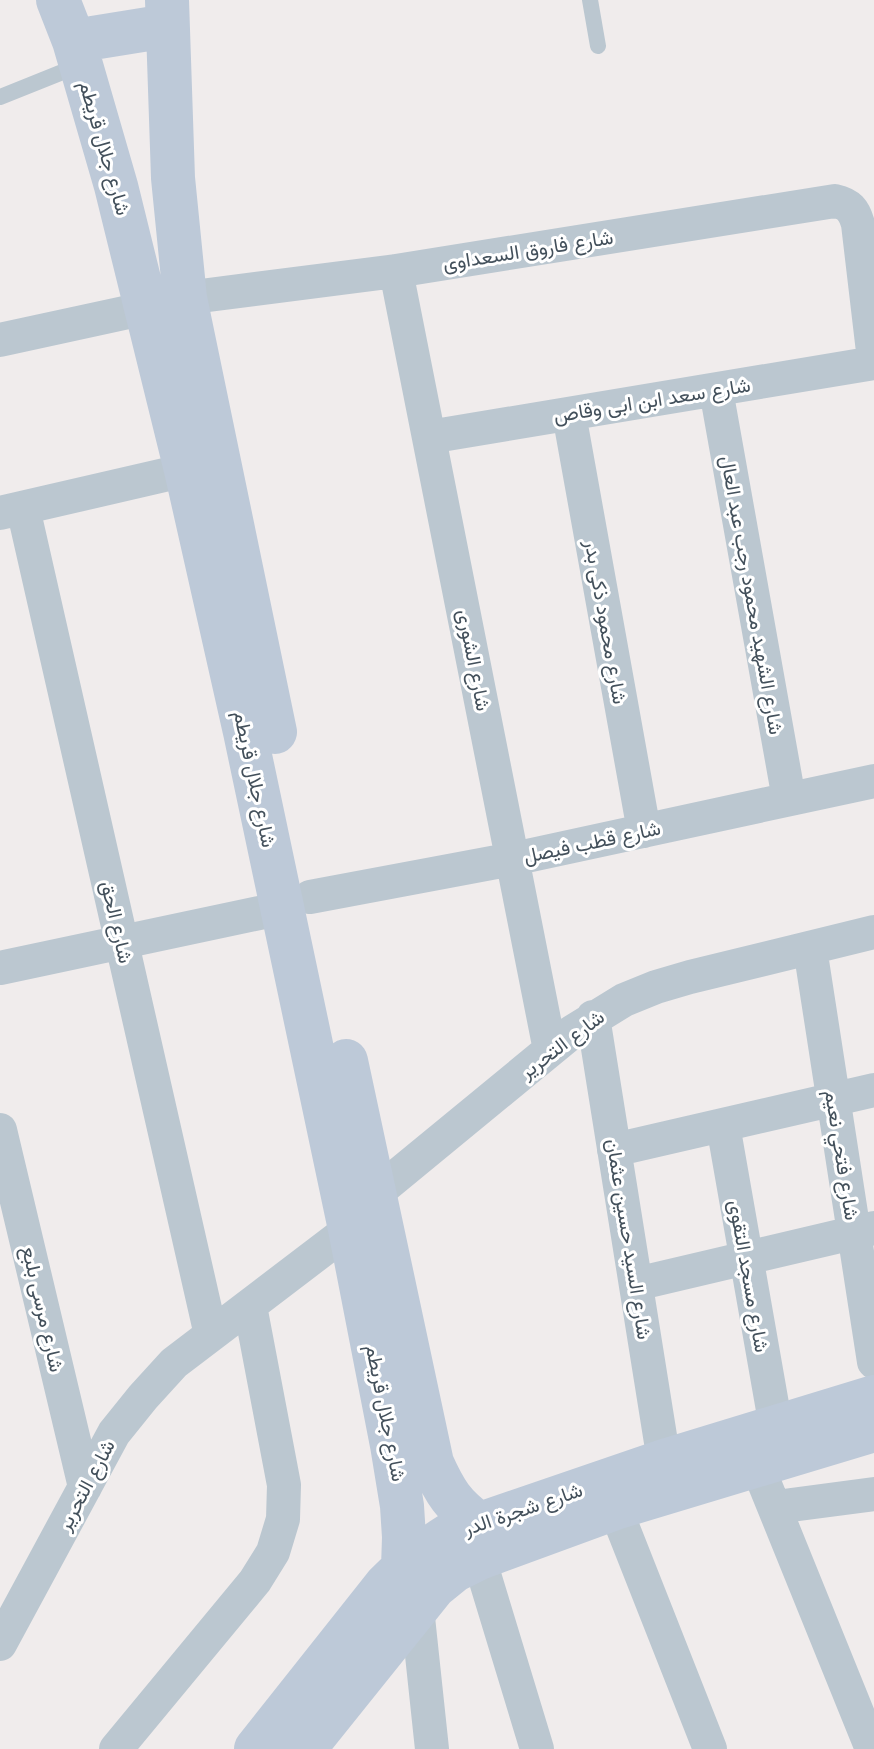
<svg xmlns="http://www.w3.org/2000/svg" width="874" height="1749" font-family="Inter,Vazirmatn,sans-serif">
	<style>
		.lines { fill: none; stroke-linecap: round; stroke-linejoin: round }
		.lane { stroke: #bbc7d0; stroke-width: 16 }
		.street { stroke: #bbc7d0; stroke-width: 34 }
		.secondary { stroke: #bdc9d8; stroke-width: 44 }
		.labels { text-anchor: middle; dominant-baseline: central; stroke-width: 6; stroke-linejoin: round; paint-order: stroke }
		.street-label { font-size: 20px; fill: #43505b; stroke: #fff }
	</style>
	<rect width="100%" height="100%" fill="#f0ecec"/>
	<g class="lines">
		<path class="lane" d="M590 0 598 46
			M0 97 80 65"/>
		<path class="street" d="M396 271 550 1050
			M185 298 396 271 835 201C849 204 854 210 858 224L874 360
			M0 340 147 308
			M716 390 789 799
			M569 414 644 831
			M429 437 874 363
			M23 508 211 1335
			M0 513 186 470
			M310 897 513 859 874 781
			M810 948 874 1362
			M0 968 283 908
			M593 1017 664 1461
			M723 1125 776 1427
			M0 1130 85 1487
			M614 1150 874 1090
			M375 1194 572 1032 624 1000 656 987 690 977 874 932
			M636 1284 874 1228
			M757 1465 872 1749
			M776 1507 874 1494
			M615 1508 710 1749
			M479 1558 537 1749
			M417 1608 432 1749
			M0 1644 114 1433 143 1397 174 1363 350 1229
			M116 1749 255 1581 273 1552 283 1519 284 1485 250 1306"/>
		<path class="secondary" d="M58 0 74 41 116 186 186 470 245 732 350 1229 392 1445 402 1506 404 1537 403 1568
			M167 0 173 178 185 298 275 732
			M74 41 167 26
			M346 1061 432 1463C445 1492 453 1505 479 1524
			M256 1749 386 1585C406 1564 427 1549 451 1534L664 1461 874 1397
			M304 1749 434 1587 455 1570 479 1558 615 1508 874 1430"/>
	</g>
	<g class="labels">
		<g class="street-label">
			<text transform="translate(105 148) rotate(74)">شارع جلال قريطم</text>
			<text transform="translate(528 250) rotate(-9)">شارع فاروق السعداوى</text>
			<text transform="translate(652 400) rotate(-9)">شارع سعد ابن ابى وقاص</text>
			<text transform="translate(752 595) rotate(80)">شارع الشهيد محمود رجب عبد العال</text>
			<text transform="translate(606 622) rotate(80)">شارع محمود ذكى بدر</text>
			<text transform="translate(474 660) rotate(79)">شارع الشورى</text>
			<text transform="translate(255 779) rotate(78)">شارع جلال قريطم</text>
			<text transform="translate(592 842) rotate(-12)">شارع قطب فيصل</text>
			<text transform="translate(117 922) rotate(77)">شارع الحق</text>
			<text transform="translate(562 1044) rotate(-37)">شارع التحرير</text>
			<text transform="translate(842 1155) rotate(81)">شارع فتحي نعيم</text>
			<text transform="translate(629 1239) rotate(81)">شارع السيد حسين عثمان</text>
			<text transform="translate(749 1276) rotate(80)">شارع مسجد التقوى</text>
			<text transform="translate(43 1309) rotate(77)">شارع مرسى بلبع</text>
			<text transform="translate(386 1413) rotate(79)">شارع جلال قريطم</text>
			<text transform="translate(86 1485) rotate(-62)">شارع التحرير</text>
			<text transform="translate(523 1509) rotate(-19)">شارع شجرة الدر</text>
		</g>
	</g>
</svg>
